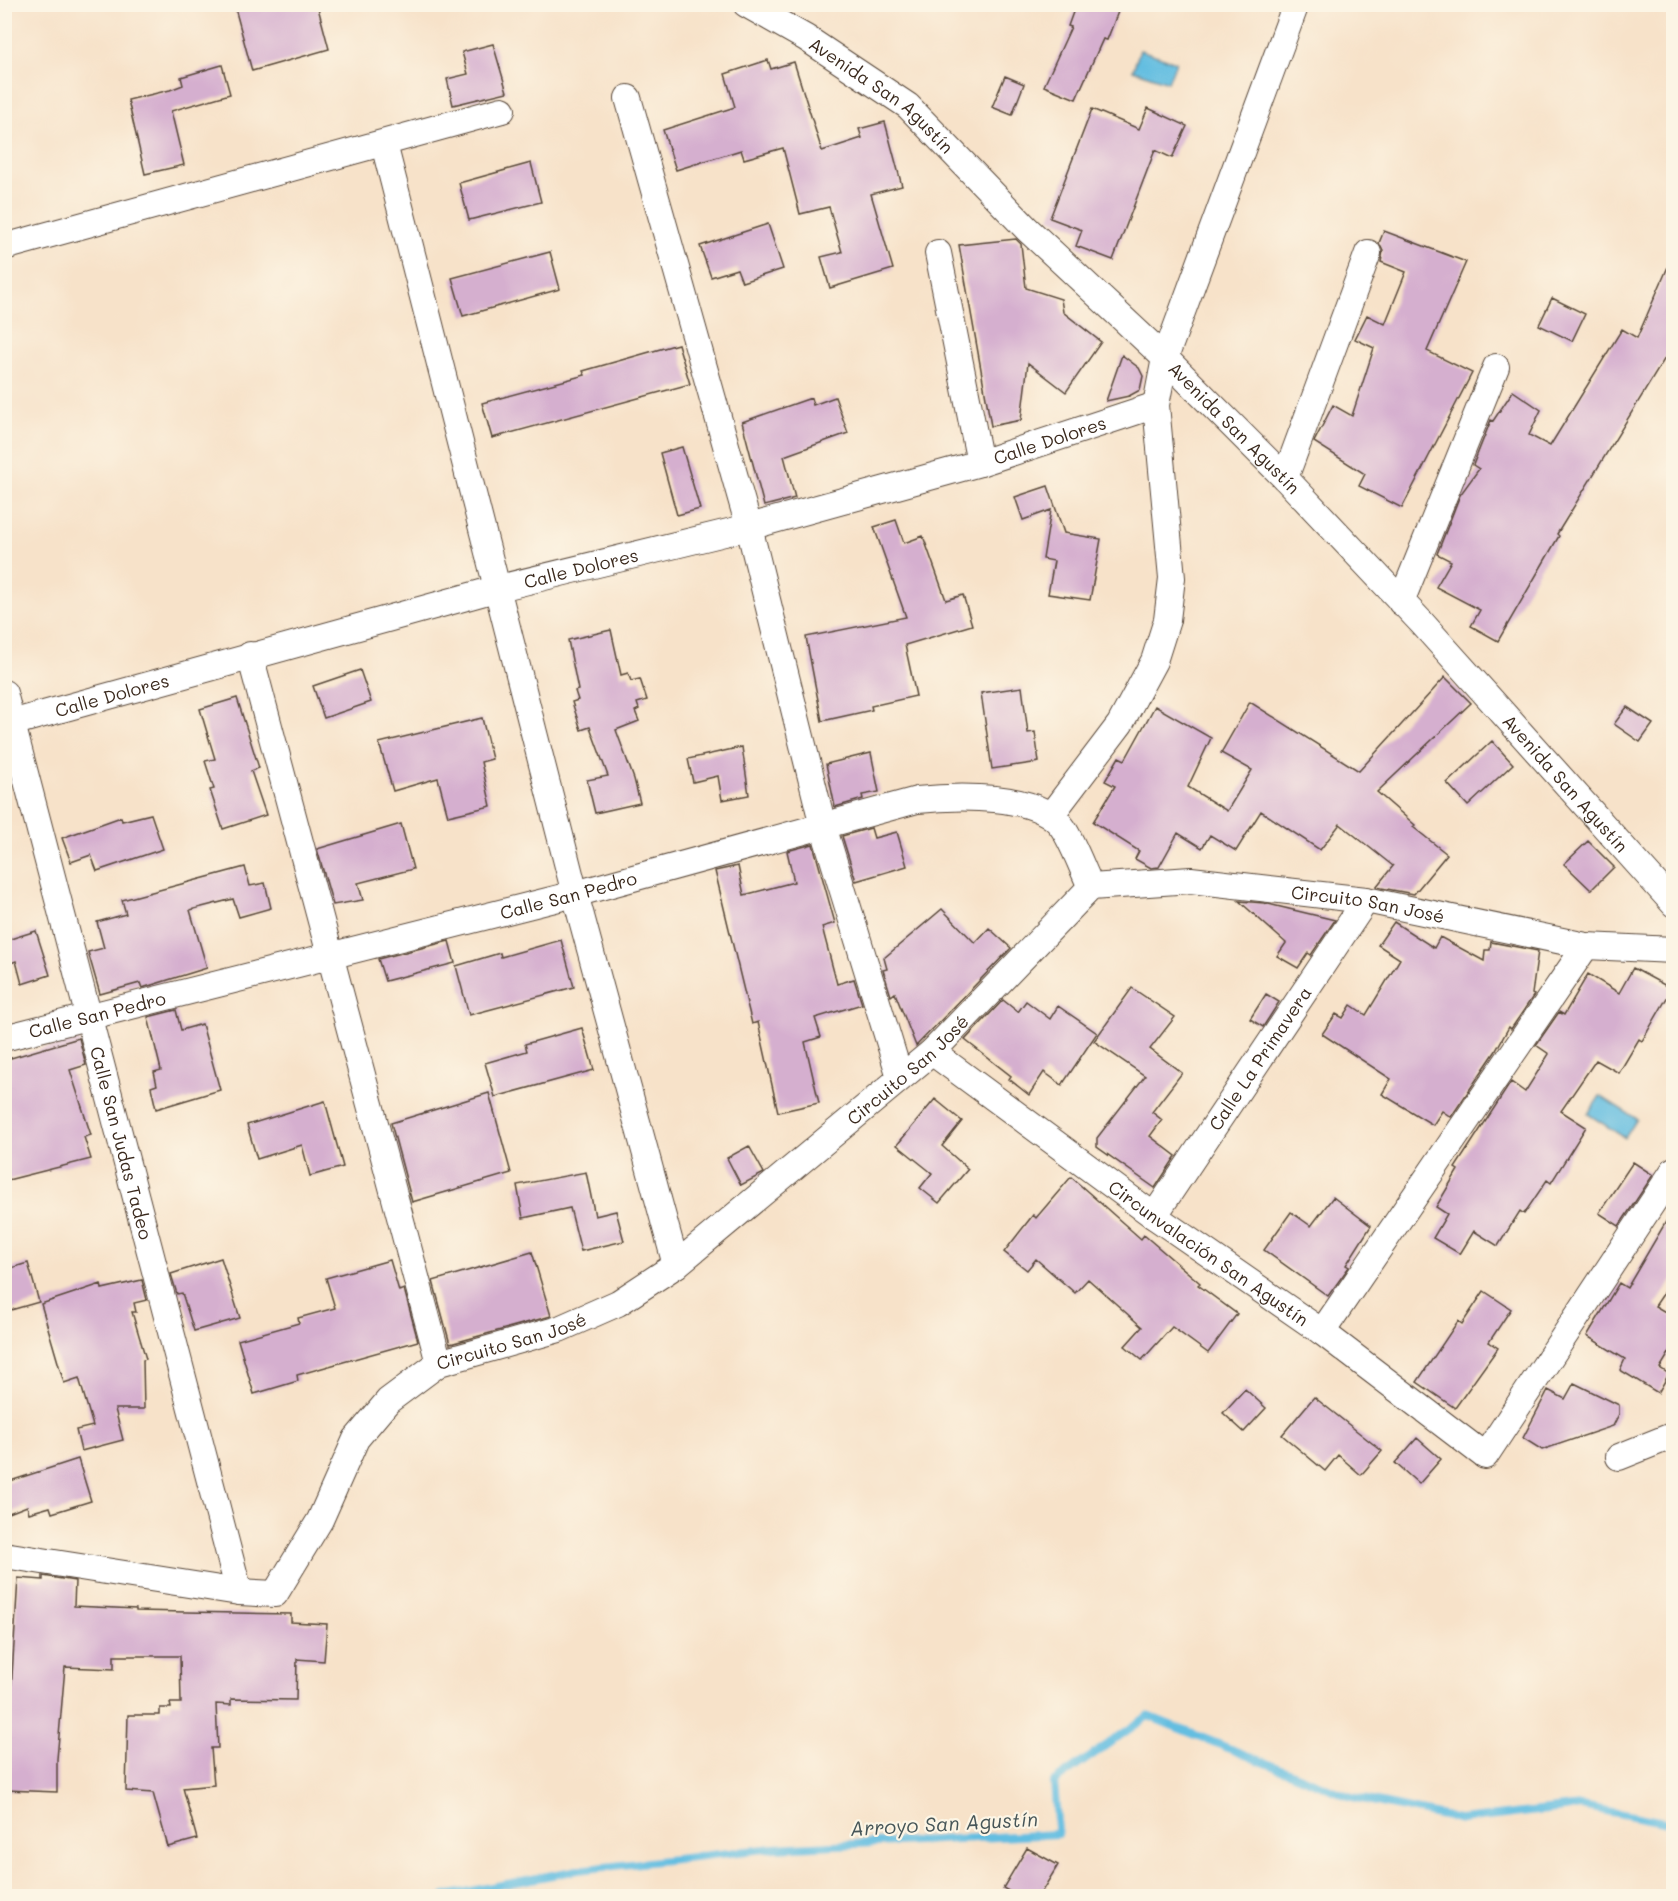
<svg xmlns="http://www.w3.org/2000/svg" width="1678" height="1901" font-family="Mali,sans-serif">
	<style>
		.water { fill: #63bee1; stroke: #4f7480; stroke-width: 1.5 }
		.lines { fill: none; stroke-linecap: round; stroke-linejoin: round }
		.stream { stroke: #63bee1; stroke-width: 8 }
		.building { fill: #d5afcf }
		.minor-casing { stroke: #574638; stroke-width: 28 }
		.minor { stroke: #fff; stroke-width: 26 }
		.labels { text-anchor: middle; dominant-baseline: central; stroke-width: 4.5; stroke-linejoin: round; paint-order: stroke }
		.street-label { font-size: 18px; fill: #3b2a1e; stroke: #fcf5e5 }
		.water-label { font-size: 20px; font-style: italic; fill: #475658; stroke: #fcf5e5 }
	</style>
	<rect width="100%" height="100%" fill="#fcf5e5"/>
	<filter id="ink" filterUnits="userSpaceOnUse"><feTurbulence type="fractalNoise" baseFrequency=".0167" numOctaves="2"/><feDisplacementMap in="SourceGraphic" scale="12" xChannelSelector="R" yChannelSelector="G"/><feConvolveMatrix kernelMatrix="1 2 1 2 8 2 1 2 1" color-interpolation-filters="sRGB"/></filter>
	<filter id="wash" filterUnits="userSpaceOnUse"><feTurbulence type="fractalNoise" baseFrequency=".008" numOctaves="4" result="noise"/><feDisplacementMap in="SourceGraphic" scale="24" xChannelSelector="R" yChannelSelector="G"/><feGaussianBlur stdDeviation="1.35" result="paint"/><feColorMatrix in="noise" values="0 0 0 0 0 0 0 0 0 0 0 0 0 0 0 0 0 1.4 0 .05"/><feComposite in="paint" operator="in"/></filter>
	<g filter="url(#wash)">
		<rect width="100%" height="100%" fill="#f7e2c9"/>
		<path class="water" d="M1140 50 1176 62 1168 82 1133 70Z
			M1600 1096 1637 1119 1625 1138 1588 1114Z"/>
		<g class="lines">
			<path class="stream" d="M445 1896 578 1870 773 1848 1058 1834 1054 1782 1148 1716 1348 1796 1462 1820 1581 1806 1674 1824"/>
		</g>
		<g id="blocks">
			<path class="building" d="M248 4H317L329 49 252 71 235 8Z
				M1076 4H1121L1107 40 1103 39 1076 99 1044 86 1071 27 1068 26Z
				M493 44 507 92 453 105 447 79 468 74 462 52Z
				M768 60 771 69 794 62 822 151 862 138 859 129 885 122 902 186 871 194 893 269 830 288 821 257 842 252 829 207 800 214 783 148 744 159 741 150 676 170 663 130 735 107 725 74Z
				M222 65 230 94 171 111 184 165 145 174 128 100 170 90 183 85 181 77Z
				M1005 76 1024 84 1012 115 992 107Z
				M1148 108 1187 126 1172 158 1155 150 1113 260 1076 246 1082 230 1050 218 1092 109 1139 129Z
				M531 163 541 202 469 220 459 183Z
				M768 224 783 269 742 282 737 269 711 277 700 246Z
				M1384 231 1466 262 1427 351 1472 373 1402 508 1359 486 1365 474 1314 442 1333 405 1352 416 1374 348 1355 339 1367 315 1385 324 1406 272 1381 262 1383 251 1379 243Z
				M1016 239 1021 244 1026 288 1061 299 1063 312 1101 342 1066 392 1028 363 1021 420 991 426 959 245Z
				M550 252 560 289 463 316 452 278Z
				M1674 253V342L1670 350 1557 534 1559 536 1498 641 1471 626 1480 610 1436 587 1451 561 1437 554 1460 495 1479 469 1473 465 1491 420 1493 421 1513 391 1541 410 1529 435 1550 446 1622 329 1637 338Z
				M1552 298 1585 314 1572 341 1539 325Z
				M678 344 690 384 492 438 482 403 585 375 583 371Z
				M1122 355 1139 368 1143 376 1140 390 1129 396 1106 401Z
				M835 397 848 433 784 456 795 498 764 506 742 422 811 398 813 405Z
				M682 447 700 509 677 515 660 453Z
				M1048 486 1064 533 1101 539 1090 600 1048 594 1054 561 1043 559 1051 510 1023 520 1015 497Z
				M896 520 904 543 923 536 946 600 963 595 972 625 905 645 916 696 871 706 872 710 822 721 806 637 906 617 874 527Z
				M611 630 621 675 628 673 631 681 640 679 647 700 637 703 639 709 635 711 639 721 616 730 634 779 640 803 595 813 587 780 608 776 590 727 581 730 572 702 578 700 575 691 578 690 568 640Z
				M360 670 371 702 324 718 313 686Z
				M1445 677 1471 703 1377 792 1415 825 1413 827 1447 854 1414 894 1376 887 1393 866 1340 824 1320 850 1261 811 1236 851 1210 835 1202 848 1178 833 1159 867 1151 868 1135 859 1139 851 1093 822 1115 786 1105 781 1119 757 1125 760 1155 706 1211 738 1188 787 1227 811 1252 770 1221 753 1250 702 1359 771Z
				M1022 687 1028 733 1035 732 1039 762 992 769 981 693Z
				M237 698 259 768 251 771 266 815 223 829 210 790 214 789 205 761 215 759 200 709Z
				M1627 707 1653 724 1640 742 1614 724Z
				M482 718 492 759 481 762 491 806 448 816 438 778 393 791 379 743Z
				M1492 741 1513 764 1468 806 1447 783Z
				M742 747 749 795 722 800 718 776 693 782 688 759Z
				M871 753 879 792 862 795 863 799 835 807 826 764Z
				M151 814 163 849 97 871 91 855 71 862 62 838 121 817 122 821Z
				M401 824 413 869 358 883 363 900 333 905 317 849Z
				M871 828 874 838 897 832 907 866 856 881 842 836Z
				M1588 841 1614 867 1591 890 1564 864Z
				M813 844 835 923 822 927 837 984 854 979 862 1004 815 1018 821 1037 805 1042 819 1103 778 1112 758 1022 752 1024 715 871 738 866 744 895 794 882 787 851Z
				M245 867 250 886 265 883 271 908 239 917 233 899 190 910 207 968 142 988 140 983 100 994 88 952 104 948 97 922 126 914 122 900Z
				M1239 901 1264 903 1335 920 1311 955 1308 953 1298 968 1277 956 1286 943Z
				M942 909 975 943 989 928 1011 948 916 1046 895 993 891 996 883 970 887 969 884 958Z
				M1394 922 1434 948 1440 937 1484 961 1485 950H1490L1491 942 1538 951 1532 994 1534 995 1511 1029 1509 1027 1495 1052 1451 1117 1442 1111 1433 1125 1382 1094 1391 1079 1322 1034 1336 1014 1343 1018 1351 1005 1366 1015 1400 959 1378 945Z
				M36 931 50 975 22 984 16 961 11 963 4 941Z
				M561 940 574 987 469 1015 456 966 500 953 501 957Z
				M449 941 455 963 385 981 378 959Z
				M1633 968 1672 989 1642 1041 1639 1039 1619 1073 1596 1060 1561 1111 1586 1127 1551 1183 1547 1180 1524 1214 1520 1211 1498 1246 1474 1231 1460 1254 1433 1238 1447 1214 1436 1207 1458 1170 1455 1168 1511 1082 1525 1092 1549 1054 1536 1045 1559 1012 1564 1015 1588 974 1619 993Z
				M1132 988 1175 1017 1150 1049 1182 1073 1152 1112 1162 1120 1150 1136 1176 1156 1155 1188 1097 1147V1138L1145 1076 1094 1041Z
				M1266 994 1279 1002 1263 1027 1250 1019Z
				M1003 1000 1018 1012 1026 1001 1050 1019 1058 1006 1097 1033 1062 1085 1044 1072 1029 1095 1009 1079 1011 1076 965 1040Z
				M176 1010 181 1030 202 1024 220 1090 156 1109 151 1087 157 1085 154 1072 161 1070 148 1017Z
				M582 1028 594 1070 495 1097 485 1063 527 1051 525 1044Z
				M79 1038 86 1065 70 1070 91 1135 84 1137 91 1159 4 1181V1060Z
				M489 1093 511 1173 412 1202 391 1123Z
				M935 1099 962 1121 942 1146 968 1169 939 1203 920 1188 932 1173 897 1145Z
				M325 1101 343 1167 310 1176 302 1145 257 1159 247 1125Z
				M749 1146 764 1173 741 1185 727 1158Z
				M1633 1162 1653 1175 1619 1226 1599 1213Z
				M586 1172 595 1216 616 1211 624 1241 581 1251 570 1208 523 1218 517 1185Z
				M1071 1177 1141 1239 1144 1235 1200 1283 1198 1285 1237 1314 1208 1353 1172 1327 1142 1360 1125 1346 1142 1327 1088 1279 1075 1293 1036 1259 1027 1270 1004 1252 1033 1215 1036 1218Z
				M1333 1197 1371 1226 1346 1265 1349 1267 1328 1296 1264 1250 1291 1212 1311 1226Z
				M1674 1208V1278L1655 1306 1674 1317V1345L1660 1368 1669 1374 1658 1393 1620 1370 1625 1359 1587 1336 1619 1283 1627 1288Z
				M532 1252 551 1316 450 1344 433 1281Z
				M221 1258 240 1318 194 1331 182 1293 177 1294 171 1274Z
				M390 1260 399 1291 404 1289 418 1341 297 1375 298 1381 254 1394 238 1340 299 1323 298 1318 335 1308 326 1278Z
				M28 1263 39 1302 4 1312V1270Z
				M142 1280 147 1300 134 1303 136 1312H132L146 1359 143 1360 144 1409H115L123 1440 81 1451 76 1430 93 1426 79 1378 64 1383 41 1304 101 1284 102 1289Z
				M1484 1291 1511 1309 1489 1342 1498 1348 1455 1408 1417 1382 1458 1321 1462 1324Z
				M1574 1383 1619 1405V1414L1613 1426 1542 1450 1523 1438 1548 1390 1565 1399Z
				M1245 1389 1266 1408 1244 1432 1223 1413Z
				M1314 1397 1382 1451 1361 1475 1338 1455 1325 1471 1282 1435Z
				M1417 1438 1441 1459 1419 1484 1395 1463Z
				M78 1459 91 1501 52 1513 50 1507 29 1513 27 1506 9 1513 4 1500V1483Z
				M43 1576 75 1581 74 1606 136 1609V1611L291 1614V1622L327 1624 324 1661 297 1659 296 1700 231 1699V1705L216 1704 218 1748H211L214 1785 183 1788 197 1839 168 1847 153 1793 126 1791 128 1715H160V1708H171L170 1703H181L180 1656H114V1669L65 1667 57 1759V1792L5 1790 18 1578 43 1580Z
				M1027 1848 1058 1865 1039 1896H1017L1003 1888Z"/>
		</g>
	</g>
	<g filter="url(#ink)">
		<use href="#blocks" fill-opacity="0" stroke="#574638" stroke-width="1.5"/>
		<g class="lines">
			<defs>
				<g id="minor">
					<path id="s1" d="M746 4 806 38 908 106 1027 229 1165 358 1285 478 1422 623 1674 904"/>
					<path d="M628 98 749 527 823 826 900 1077"/>
					<path d="M384 144 575 894 676 1265"/>
					<path d="M4 247 502 110"/>
					<path d="M938 253 980 463"/>
					<path d="M1285 478 1368 253"/>
					<path d="M1401 602 1496 367"/>
					<path d="M250 655 439 1363"/>
					<path id="s2" d="M4 693 239 1592"/>
					<path id="s3" d="M4 725 499 588 749 527 980 463 1156 405"/>
					<path d="M1051 815 1120 724 1154 661 1167 620 1172 578 1156 405 1165 358 1296 4"/>
					<path id="s4" d="M4 1038 575 894 917 800C953 796 1040 792 1063 828 1074 845 1082 868 1091 887"/>
					<path id="s5" d="M932 1052 1154 1216 1322 1332 1485 1456 1674 1170"/>
					<path id="s6" d="M1154 1216 1366 900"/>
					<path d="M1322 1332 1586 946"/>
					<path d="M1619 1457 1674 1435"/>
					<path id="s7" d="M4 1555 239 1592 275 1594 320 1520 356 1439 388 1401 439 1363 559 1329 618 1303 676 1265 932 1052 1091 887 1191 880 1366 900 1586 946 1674 950"/>
				</g>
			</defs>
			<use href="#minor" class="minor-casing"/>
			<use href="#minor" class="minor"/>
		</g>
	</g>
	<g class="labels">
		<g class="street-label">
			<text stroke="none"><textPath href="#s1" startOffset="164">Avenida San Agustín</textPath></text>
			<text stroke="none"><textPath href="#s1" startOffset="650">Avenida San Agustín</textPath></text>
			<text stroke="none"><textPath href="#s3" startOffset="1084">Calle Dolores</textPath></text>
			<text stroke="none"><textPath href="#s3" startOffset="598">Calle Dolores</textPath></text>
			<text stroke="none"><textPath href="#s3" startOffset="112">Calle Dolores</textPath></text>
			<text stroke="none"><textPath href="#s1" startOffset="1136">Avenida San Agustín</textPath></text>
			<text stroke="none"><textPath href="#s4" startOffset="582">Calle San Pedro</textPath></text>
			<text stroke="none"><textPath href="#s7" startOffset="1662">Circuito San José</textPath></text>
			<text stroke="none"><textPath href="#s4" startOffset="96">Calle San Pedro</textPath></text>
			<text stroke="none"><textPath href="#s6" startOffset="190">Calle La Primavera</textPath></text>
			<text stroke="none"><textPath href="#s7" startOffset="1124">Circuito San José</textPath></text>
			<text stroke="none"><textPath href="#s2" startOffset="465">Calle San Judas Tadeo</textPath></text>
			<text stroke="none"><textPath href="#s5" startOffset="342">Circunvalación San Agustín</textPath></text>
			<text stroke="none"><textPath href="#s7" startOffset="638">Circuito San José</textPath></text>
		</g>
		<g class="water-label">
			<text transform="translate(944 1823) rotate(-3)">Arroyo San Agustín</text>
		</g>
	</g>
	<rect width="1678" height="1901" fill="none" stroke="#fcf5e5" stroke-width="24"/>
</svg>
